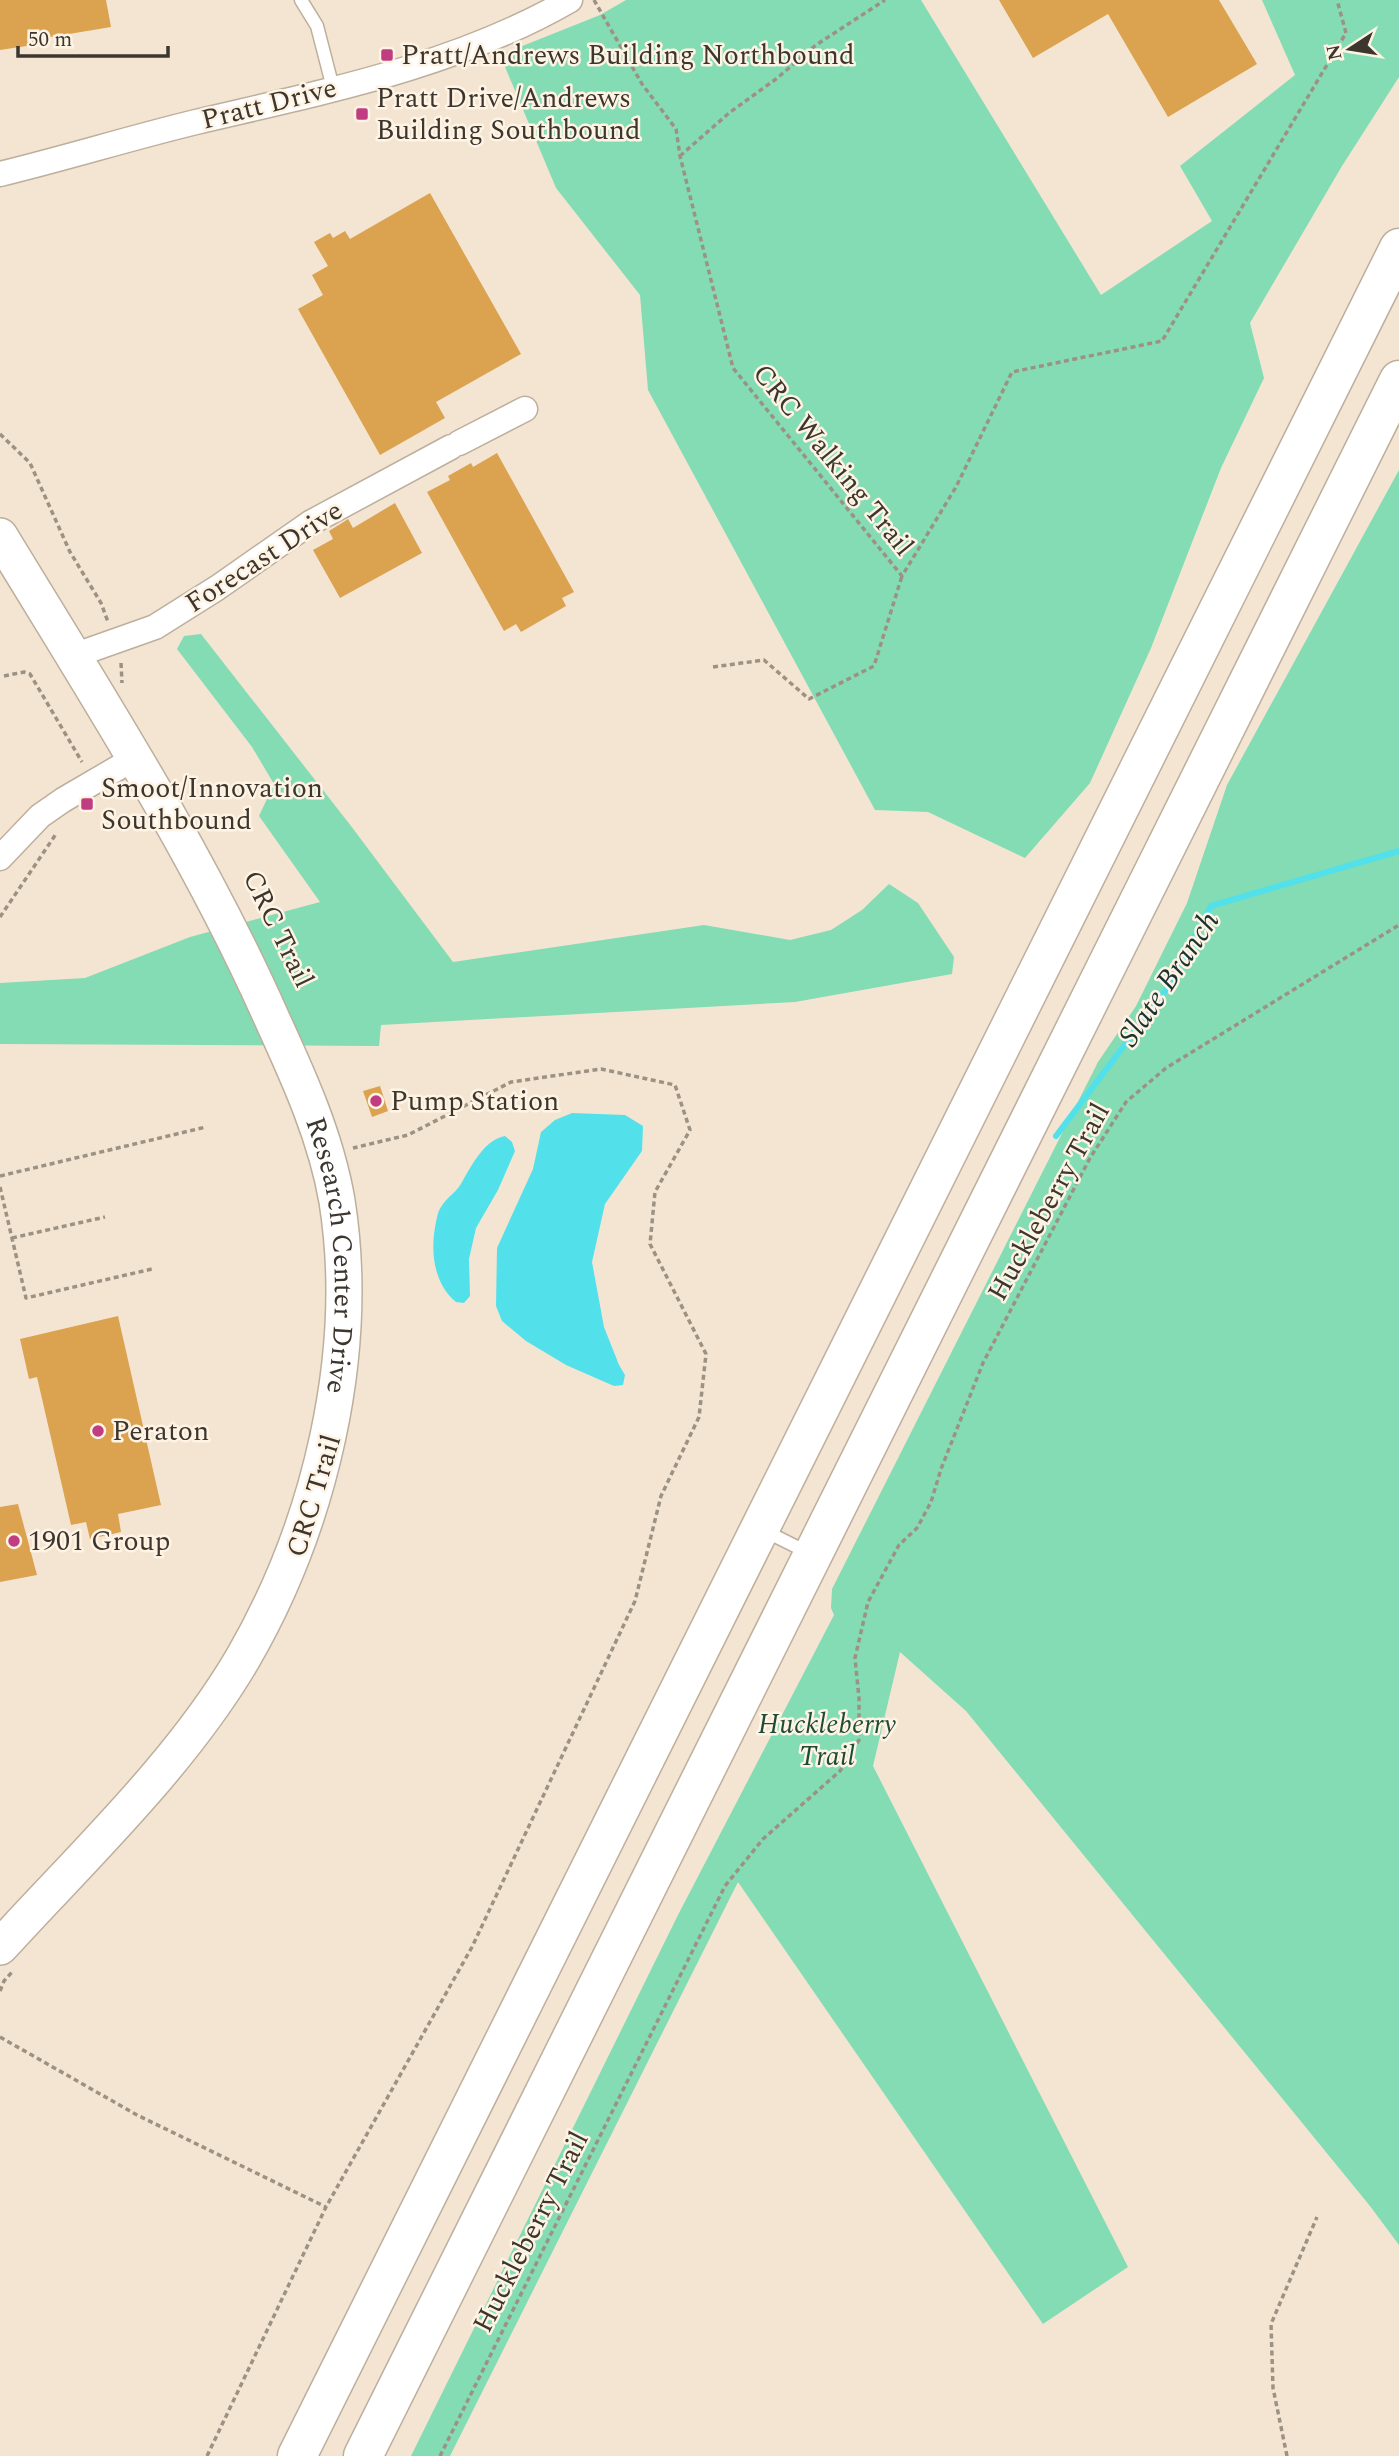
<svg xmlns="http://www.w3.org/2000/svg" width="1399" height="2456" font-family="Spectral,serif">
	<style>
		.green { fill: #83dcb3 }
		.water { fill: #52e1ea }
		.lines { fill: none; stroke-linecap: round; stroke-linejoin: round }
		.stream { stroke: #52e1ea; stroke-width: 6 }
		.building { fill: #dba24f }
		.lane-casing { stroke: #bdaf9d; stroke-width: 15 }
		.street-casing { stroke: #bdaf9d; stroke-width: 27 }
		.secondary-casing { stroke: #bdaf9d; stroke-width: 38 }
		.highway-casing { stroke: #bdaf9d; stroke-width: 41 }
		.path { stroke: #9c9284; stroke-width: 3.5; stroke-dasharray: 5 3.5; stroke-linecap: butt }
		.lane { stroke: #fff; stroke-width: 12 }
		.street { stroke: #fff; stroke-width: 24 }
		.secondary { stroke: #fff; stroke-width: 35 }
		.highway { stroke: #fff; stroke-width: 38 }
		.poi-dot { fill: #c13d81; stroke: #fff3e4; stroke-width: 2.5 }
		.labels { text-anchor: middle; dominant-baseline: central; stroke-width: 5; stroke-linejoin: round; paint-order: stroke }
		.poi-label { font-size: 28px; fill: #3c362e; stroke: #fff3e4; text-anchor: start }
		.street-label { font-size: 28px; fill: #3c362e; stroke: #fff3e4 }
		.park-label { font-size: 28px; font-style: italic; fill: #1e4b38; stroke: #fff3e4 }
		.water-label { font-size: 30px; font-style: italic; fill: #1a3234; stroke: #fff3e4 }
	</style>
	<rect width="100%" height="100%" fill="#f4e5d2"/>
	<path class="green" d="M626 0H921L1101 295 1212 221 1180 166 1295 75 1262 0H1399V77L1342 166 1250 323 1264 378 1221 468 1151 648 1090 783 1025 858 928 812 875 810 648 390 640 295 556 188 500 55 600 15Z
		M1399 470V2245L1370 2206 966 1711 900 1652 873 1766 1128 2267 1043 2324 738 1882 450 2456H411L678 1915 834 1615 831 1608 832 1589 1098 1062 1136 1006 1187 903 1227 785Z
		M201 634 351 826 453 962 704 925 790 940 831 930 862 910 889 884 918 903 954 957 952 974 795 1002 381 1025 379 1046 0 1044V983L85 978 190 937 320 902 259 816 274 784 252 747 177 649 184 636Z"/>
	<path class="water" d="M572 1113 625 1115 643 1126 642 1151 605 1204 592 1262 604 1327 619 1365 625 1375 623 1385 614 1386 566 1365 526 1341 502 1321 496 1306 497 1248 533 1169 541 1132 555 1120Z
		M505 1136 512 1142 515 1151 498 1190 476 1228 469 1259 470 1296 464 1303 456 1302C433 1283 430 1250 436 1222 437 1217 438 1211 441 1207 447 1197 457 1192 462 1182 472 1165 484 1140 505 1136Z"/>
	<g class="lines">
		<path class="stream" d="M1056 1136 1166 990 1211 906 1399 851"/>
	</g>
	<path class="building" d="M0 0H106L111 27 45 38 46 43 0 50Z
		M999 0H1219L1257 64 1168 117 1108 14 1033 58Z
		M430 193 521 354 436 402 445 418 380 455 298 309 323 295 312 275 328 266 314 242 330 233 333 238 345 231 350 239Z
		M497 453 574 592 562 598 566 606 521 632 516 624 504 631 427 492 450 480 448 476 471 463 473 467Z
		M395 503 422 553 340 598 313 550 333 539 329 531 342 523 348 519 353 528Z
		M380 1086 388 1111 372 1117 363 1091Z
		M118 1316 161 1505 118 1514 121 1532 90 1539 86 1522 71 1525 37 1377 29 1379 20 1339Z
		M18 1504 37 1575 0 1582V1507Z"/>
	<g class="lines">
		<defs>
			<path id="lane" d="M301 0 317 26 333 88
				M763 1530 809 1553"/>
			<path id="street" d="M0 174C66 158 130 138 196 122 323 92 456 66 570 0
				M459 443 525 409
				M73 656 155 627 217 588 310 523 451 447
				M0 858 40 816 63 800 135 758"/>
			<g id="secondary">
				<path id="s1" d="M0 536C96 694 197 850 272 1019 299 1078 326 1137 337 1201 361 1353 320 1525 243 1658 181 1764 83 1856 0 1947"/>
			</g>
			<path id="highway" d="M297 2456 1399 248
				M363 2456 1399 380"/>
		</defs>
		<use href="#lane" class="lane-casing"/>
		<use href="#street" class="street-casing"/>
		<use href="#secondary" class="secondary-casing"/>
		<use href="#highway" class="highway-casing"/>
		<path class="path" d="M594 0 642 84 676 129 680 156 733 368 902 576 956 487 1012 372 1162 341 1346 33 1337 0
			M680 156 729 113 776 79 816 45 885 0
			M0 434 30 463 70 552 101 603 108 622
			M121 663 122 683
			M713 667 764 660 809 699 874 666 902 576
			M4 676 24 672 30 674 82 762
			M0 917 56 834
			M0 1176 206 1127
			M0 1187 26 1298 152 1269
			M12 1238 105 1217
			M0 1991 4 1981 12 1972
			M0 2037 137 2115 326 2207
			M207 2456 326 2207 472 1947 635 1601 661 1496 699 1417 706 1354 650 1244 655 1192 690 1130 675 1085 601 1069 511 1082 408 1135 353 1148
			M440 2456 725 1886 763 1839 840 1771 859 1740V1698L855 1658 868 1602 899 1545 917 1528 931 1502 941 1469 983 1363 1090 1158 1126 1102 1166 1068 1399 925
			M1287 2456 1273 2388 1271 2324 1317 2217"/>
		<use href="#lane" class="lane"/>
		<use href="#street" class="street"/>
		<use href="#secondary" class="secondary"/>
		<use href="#highway" class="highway"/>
	</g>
	<g class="poi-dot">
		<rect x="380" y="48" width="14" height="14" rx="3.5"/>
		<rect x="355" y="107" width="14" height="14" rx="3.5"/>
		<rect x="80" y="797" width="14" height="14" rx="3.5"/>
		<circle cx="376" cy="1101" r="7"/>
		<circle cx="98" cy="1431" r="7"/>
		<circle cx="14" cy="1541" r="7"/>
	</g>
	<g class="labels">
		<g class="poi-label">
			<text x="401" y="55">Pratt/Andrews Building Northbound</text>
			<text x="376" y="98">Pratt Drive/Andrews<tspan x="376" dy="32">Building Southbound</tspan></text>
			<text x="101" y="788">Smoot/Innovation<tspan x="101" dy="32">Southbound</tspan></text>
			<text x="390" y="1101">Pump Station</text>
			<text x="112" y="1431">Peraton</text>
			<text x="28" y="1541">1901 Group</text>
		</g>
		<g class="street-label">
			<text transform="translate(269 104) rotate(-14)">Pratt Drive</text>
			<text transform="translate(833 460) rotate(51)">CRC Walking Trail</text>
			<text transform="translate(264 557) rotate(-33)">Forecast Drive</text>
			<text transform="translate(278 929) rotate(64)">CRC Trail</text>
			<text transform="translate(1049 1202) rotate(-61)">Huckleberry Trail</text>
			<text stroke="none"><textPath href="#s1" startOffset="802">Research Center Drive</textPath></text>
			<text transform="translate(314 1496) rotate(-73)">CRC Trail</text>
			<text transform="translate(531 2232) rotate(-63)">Huckleberry Trail</text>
		</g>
		<g class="park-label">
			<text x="827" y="1724">Huckleberry<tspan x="827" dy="32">Trail</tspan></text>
		</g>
		<g class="water-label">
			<text transform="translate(1169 979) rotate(-56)">Slate Branch</text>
		</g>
	</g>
	<g transform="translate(1350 49) rotate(258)" stroke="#fff3e4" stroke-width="5" paint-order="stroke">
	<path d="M0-5L12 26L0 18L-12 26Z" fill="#3c362e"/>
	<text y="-10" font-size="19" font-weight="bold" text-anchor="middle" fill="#3c362e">N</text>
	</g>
	<path d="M18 46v10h150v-10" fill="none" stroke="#3c362e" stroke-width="3.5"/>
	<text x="28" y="46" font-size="21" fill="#3c362e" stroke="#fff3e4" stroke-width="5" paint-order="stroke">50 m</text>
</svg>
